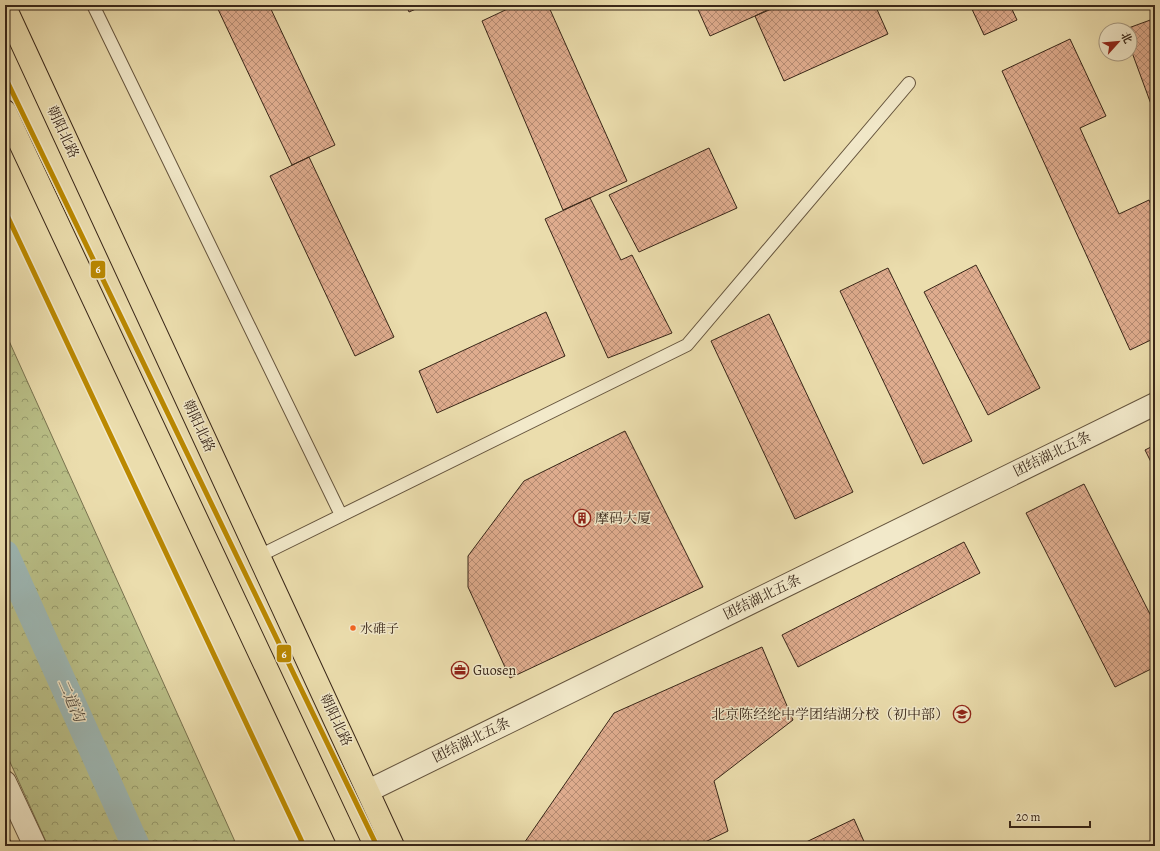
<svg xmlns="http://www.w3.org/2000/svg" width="1160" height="851" font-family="Alegreya,'Noto Serif SC',serif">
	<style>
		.forest { fill: url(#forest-crowns); stroke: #797350 }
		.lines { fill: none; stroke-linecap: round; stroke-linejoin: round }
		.canal { stroke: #9eb9b6; stroke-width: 28 }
		.building { fill: url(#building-cross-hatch); stroke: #382618 }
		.service-casing { stroke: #65543d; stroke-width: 14 }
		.minor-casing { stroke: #65543d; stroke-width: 24 }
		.tertiary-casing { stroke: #65543d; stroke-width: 24 }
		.primary-casing { stroke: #382618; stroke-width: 24 }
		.service { stroke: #f2e9ca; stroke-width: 12 }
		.minor { stroke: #f2e9ca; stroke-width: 22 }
		.tertiary { stroke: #f2e9ca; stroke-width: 22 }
		.primary { stroke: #ebddad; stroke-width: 22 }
		.metro-1-casing { stroke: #f2e9ca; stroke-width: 8 }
		.metro-1 { stroke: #bb8900; stroke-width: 5 }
		.bus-dot { fill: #f26522; stroke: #f2e9ca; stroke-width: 1.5 }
		.labels { text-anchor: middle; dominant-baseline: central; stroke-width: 3; stroke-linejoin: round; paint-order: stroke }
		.bus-label { font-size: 13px; fill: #382618; stroke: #f2e9ca; text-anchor: start }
		.street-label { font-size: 14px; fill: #382618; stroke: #f2e9ca }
		.poi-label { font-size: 14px; fill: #382618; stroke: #f2e9ca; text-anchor: start }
		.water-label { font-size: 15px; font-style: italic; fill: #524b40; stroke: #f2e9ca }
		.line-badge { stroke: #f2e9ca; stroke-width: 1.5 }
		.badge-label { font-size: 11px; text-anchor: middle; font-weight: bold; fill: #fff }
	</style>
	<defs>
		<pattern id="forest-crowns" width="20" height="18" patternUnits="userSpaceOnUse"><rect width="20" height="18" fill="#bac088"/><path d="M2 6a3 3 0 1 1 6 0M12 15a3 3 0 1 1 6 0" fill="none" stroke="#989c6e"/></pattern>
		<pattern id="building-cross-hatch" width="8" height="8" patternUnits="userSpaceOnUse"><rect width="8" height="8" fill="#dfac8e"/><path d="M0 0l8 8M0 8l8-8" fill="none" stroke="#b68c73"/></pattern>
	</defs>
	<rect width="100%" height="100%" fill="#ebddad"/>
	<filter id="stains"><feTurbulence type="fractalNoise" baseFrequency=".005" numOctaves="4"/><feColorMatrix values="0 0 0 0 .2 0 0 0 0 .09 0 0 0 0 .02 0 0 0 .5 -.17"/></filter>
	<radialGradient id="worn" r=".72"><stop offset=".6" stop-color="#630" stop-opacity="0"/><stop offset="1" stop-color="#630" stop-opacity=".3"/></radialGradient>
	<path class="forest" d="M5 332 237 846H48L5 751Z"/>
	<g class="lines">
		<path class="canal" d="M5 554 136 846"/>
	</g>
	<path class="building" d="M216 5H269L335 145 292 165Z
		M406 5H425L409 12Z
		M516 5H548L627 181 563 210 482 21Z
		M696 5H775V6L755 16 710 36Z
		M781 5H875L888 34 784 81 755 16Z
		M970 5H1010L1017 20 984 35Z
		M1153 19 1155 23V115L1130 47V30H1123Z
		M1070 39 1106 116 1080 128 1119 214 1149 200 1155 214V338L1130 350 1002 71Z
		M709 148 737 208 639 252 609 195Z
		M309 157 394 337 355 356 270 176Z
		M590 198 621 260 632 255 672 333 608 358 545 219Z
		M976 265 1040 388 988 415 924 292Z
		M888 268 972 441 923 464 840 291Z
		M546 312 565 356 437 413 419 371Z
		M769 314 853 492 795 519 711 341Z
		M625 431 703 587 510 678 468 587V556L524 481Z
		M1155 445V470L1145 450Z
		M1084 484 1155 624V667L1115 687 1026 513Z
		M964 542 980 573 798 667 782 635Z
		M762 647 793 720 714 781 728 831 703 843 702 846H522L614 713Z
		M854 819 866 846H803L802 844Z
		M5 830 13 846H5Z"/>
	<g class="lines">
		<defs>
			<path id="service" d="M93 5 341 515
				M259 556 687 345 909 83"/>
			<path id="minor" d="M5 782 35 846"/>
			<path id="tertiary" d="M368 791 1155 404"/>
			<path id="primary" d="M5 7 393 846
				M5 111 350 846"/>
		</defs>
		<use href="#service" class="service-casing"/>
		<use href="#minor" class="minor-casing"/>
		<use href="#tertiary" class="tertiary-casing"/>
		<use href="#primary" class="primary-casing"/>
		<use href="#service" class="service"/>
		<use href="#minor" class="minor"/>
		<use href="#tertiary" class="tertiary"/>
		<use href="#primary" class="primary"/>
		<defs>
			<path id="metro-1" d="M5 77 377 846
				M5 211 304 846"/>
		</defs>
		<use href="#metro-1" class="metro-1-casing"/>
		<use href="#metro-1" class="metro-1"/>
	</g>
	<defs>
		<symbol id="building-ring" viewBox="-11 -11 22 22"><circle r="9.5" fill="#f2e9ca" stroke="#8f2418" stroke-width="1.5"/><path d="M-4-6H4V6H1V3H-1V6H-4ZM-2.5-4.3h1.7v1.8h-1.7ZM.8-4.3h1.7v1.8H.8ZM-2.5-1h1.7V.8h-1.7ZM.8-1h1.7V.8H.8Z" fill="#8f2418"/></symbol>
		<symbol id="office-ring" viewBox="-11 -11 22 22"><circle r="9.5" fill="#f2e9ca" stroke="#8f2418" stroke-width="1.5"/><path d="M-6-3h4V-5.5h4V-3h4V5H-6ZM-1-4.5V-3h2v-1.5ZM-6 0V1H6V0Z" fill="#8f2418"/></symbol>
		<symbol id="school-ring" viewBox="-11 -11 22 22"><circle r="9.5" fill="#f2e9ca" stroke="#8f2418" stroke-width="1.5"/><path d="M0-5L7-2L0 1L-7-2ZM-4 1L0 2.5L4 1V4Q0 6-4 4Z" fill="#8f2418"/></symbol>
	</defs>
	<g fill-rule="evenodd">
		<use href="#building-ring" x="572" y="508" width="20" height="20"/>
		<use href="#office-ring" x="450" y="660" width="20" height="20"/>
		<use href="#school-ring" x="952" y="704" width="20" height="20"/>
	</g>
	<circle class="bus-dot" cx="353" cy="628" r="3.5"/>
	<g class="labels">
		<g class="bus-label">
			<text x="360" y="628">水碓子</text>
		</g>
		<g class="street-label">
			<text transform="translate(63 132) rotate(65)">朝阳北路</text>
			<text transform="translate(199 426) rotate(65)">朝阳北路</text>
			<text transform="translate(1052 454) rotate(-26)">团结湖北五条</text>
			<text transform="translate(762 597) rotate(-26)">团结湖北五条</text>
			<text transform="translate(336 720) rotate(65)">朝阳北路</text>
			<text transform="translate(471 740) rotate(-26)">团结湖北五条</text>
		</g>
		<g class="poi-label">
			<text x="595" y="518">摩码大厦</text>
			<text x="473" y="670">Guosen</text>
			<text x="949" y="714" text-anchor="end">北京陈经纶中学团结湖分校（初中部）</text>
		</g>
		<g class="water-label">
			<text transform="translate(71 700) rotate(66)">二道沟</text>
		</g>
	</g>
	<g class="line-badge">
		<rect x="90" y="260" width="16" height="19" rx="4" fill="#bb8900"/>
		<rect x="276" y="644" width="16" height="19" rx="4" fill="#bb8900"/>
	</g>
	<g class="badge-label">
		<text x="98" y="273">6</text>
		<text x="284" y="658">6</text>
	</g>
	<rect width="1160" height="851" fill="none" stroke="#ebddad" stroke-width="20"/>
	<rect x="6" y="6" width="1148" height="839" fill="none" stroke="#382618" stroke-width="2"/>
	<rect x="10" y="10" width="1140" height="831" fill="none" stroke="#382618"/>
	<g transform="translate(1118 42) rotate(63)"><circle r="19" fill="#f2e9ca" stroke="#a89b83"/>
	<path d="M0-3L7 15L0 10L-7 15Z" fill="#8f2418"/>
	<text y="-6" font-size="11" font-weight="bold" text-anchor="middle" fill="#382618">北</text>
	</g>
	<path d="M1010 821v6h80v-6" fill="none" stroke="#382618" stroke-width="2"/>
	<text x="1016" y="821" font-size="12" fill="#382618" stroke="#f2e9ca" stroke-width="3" paint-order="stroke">20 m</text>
	<rect width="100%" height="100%" filter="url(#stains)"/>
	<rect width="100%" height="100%" fill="url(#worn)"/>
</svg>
